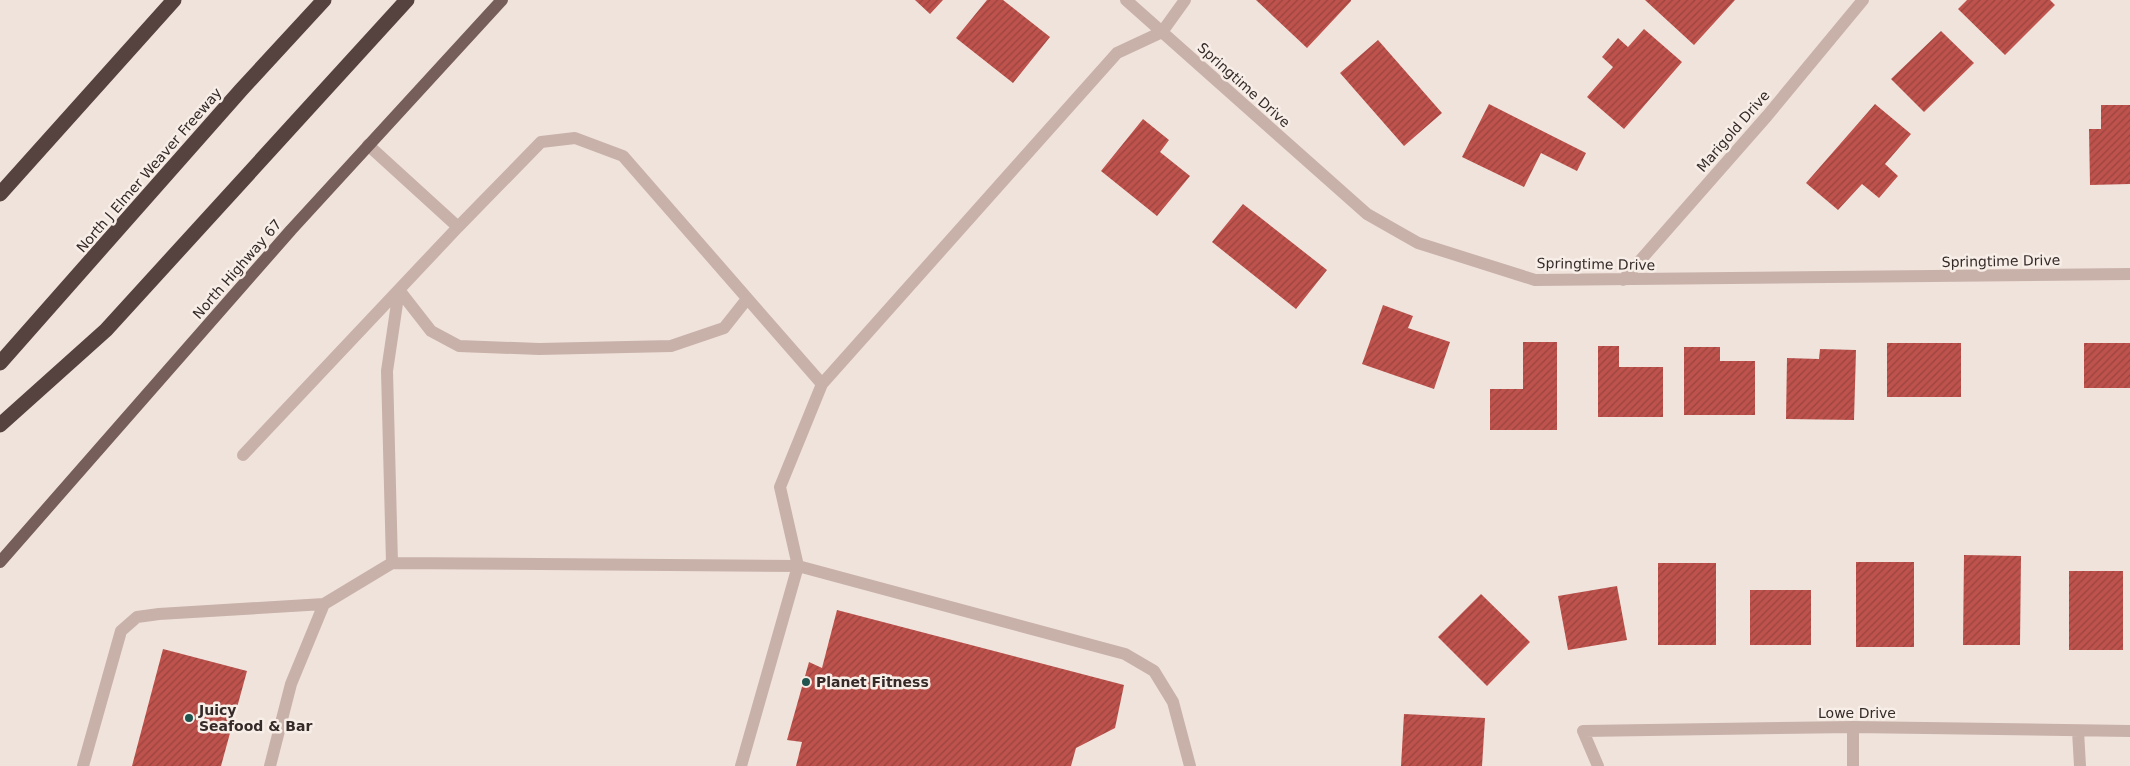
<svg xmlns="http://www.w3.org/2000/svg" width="2130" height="766" font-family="'DejaVu Sans',sans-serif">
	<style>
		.building { fill: url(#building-hatch) }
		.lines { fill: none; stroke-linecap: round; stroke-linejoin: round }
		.minor { stroke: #c8b1a9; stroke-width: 12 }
		.major { stroke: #765e5a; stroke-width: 12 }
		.highway { stroke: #564340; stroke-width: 15 }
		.poi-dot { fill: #20544e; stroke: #f8eee8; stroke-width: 2 }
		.labels { text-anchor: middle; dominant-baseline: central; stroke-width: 5; stroke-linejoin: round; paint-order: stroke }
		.street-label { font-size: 14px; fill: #352a28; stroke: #f8eee8 }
		.poi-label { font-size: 14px; font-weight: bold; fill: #352a28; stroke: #f8eee8; text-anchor: start }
	</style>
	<defs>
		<pattern id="building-hatch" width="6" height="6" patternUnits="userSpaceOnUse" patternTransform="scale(1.25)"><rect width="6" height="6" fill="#be524c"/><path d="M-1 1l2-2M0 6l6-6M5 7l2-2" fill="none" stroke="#9b443f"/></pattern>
	</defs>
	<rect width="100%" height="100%" fill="#f0e3dc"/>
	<path class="building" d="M915 0H943L930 14Z
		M987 0H1003L1050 37 1013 83 956 38Z
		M1256 0H1351V1L1307 48Z
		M1645 0H1735L1694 45Z
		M1967 0H2050L2055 5 2005 55 1958 9Z
		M1644 29 1682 62 1624 129 1587 97 1613 67 1602 57 1618 38 1628 47Z
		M1941 31 1974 63 1924 112 1891 79Z
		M1378 40 1442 113 1404 146 1340 73Z
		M1489 104 1586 153 1577 171 1541 153 1524 187 1462 157Z
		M1875 104 1911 134 1885 164 1898 176 1879 198 1862 184 1838 210 1806 183Z
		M2101 105H2130V184L2090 185 2089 129H2101Z
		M1143 119 1169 140 1160 152 1190 176 1157 216 1101 171Z
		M1243 204 1327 270 1296 309 1212 242Z
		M1383 305 1413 316 1408 328 1450 342 1434 389 1362 364Z
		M1523 342H1557V430H1490V389H1523Z
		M1887 343H1961V397H1887Z
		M2084 343H2130V388H2084Z
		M1598 346H1619V367H1663V417H1598Z
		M1684 347H1720V361H1755V415H1684Z
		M1820 349 1856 350 1854 420 1786 419 1787 358 1819 359Z
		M1964 555 2021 556 2020 645H1963Z
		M1856 562H1914V647H1856Z
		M1658 563H1716V645H1658Z
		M2069 571H2123V650H2069Z
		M1617 586 1627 640 1568 650 1558 596Z
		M1750 590H1811V645H1750Z
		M1481 594 1530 642 1487 686 1438 637Z
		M837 610 1124 685 1115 728 1076 748 1071 766H796L802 742 787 740 809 662 822 668Z
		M163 649 247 671 221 766H132Z
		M1404 714 1485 718 1482 766H1401Z"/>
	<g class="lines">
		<path class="minor" d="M1126 0 1367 214 1418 243 1535 280 2130 274
			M368 145 458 227 541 142 575 138 623 156 822 384 1117 53 1162 32 1185 0
			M1623 280 1767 116 1863 0
			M399 290 431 331 459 346 539 349 671 346 724 328 747 299
			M243 455 458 227
			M392 563 387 371 399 290
			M1853 727V766
			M2078 731 2080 766
			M83 766 121 631 137 617 159 614 324 604
			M270 766 291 684 324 604 392 563 798 566 1125 654 1154 671 1173 702 1190 766
			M741 766 798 566 780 487 822 384
			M1598 766 1583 731 1853 727 2130 731"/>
		<path class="major" d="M0 562 291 230 502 0"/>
		<path class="highway" d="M0 194 174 0
			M0 363 241 90 324 0
			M0 425 106 330 407 0"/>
	</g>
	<g class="poi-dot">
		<circle cx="806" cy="682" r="5"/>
		<circle cx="189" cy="718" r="5"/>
	</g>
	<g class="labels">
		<g class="street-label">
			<text transform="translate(1244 85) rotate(42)">Springtime Drive</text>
			<text transform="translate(1733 131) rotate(-49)">Marigold Drive</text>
			<text transform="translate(149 170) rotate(-49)">North J Elmer Weaver Freeway</text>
			<text transform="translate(2001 261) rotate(-1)">Springtime Drive</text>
			<text transform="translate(1596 264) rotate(1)">Springtime Drive</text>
			<text transform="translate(237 269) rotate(-49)">North Highway 67</text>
			<text x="1857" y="713">Lowe Drive</text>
		</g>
		<g class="poi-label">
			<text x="816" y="682">Planet Fitness</text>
			<text x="199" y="710">Juicy<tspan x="199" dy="16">Seafood &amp; Bar</tspan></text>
		</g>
	</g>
</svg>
